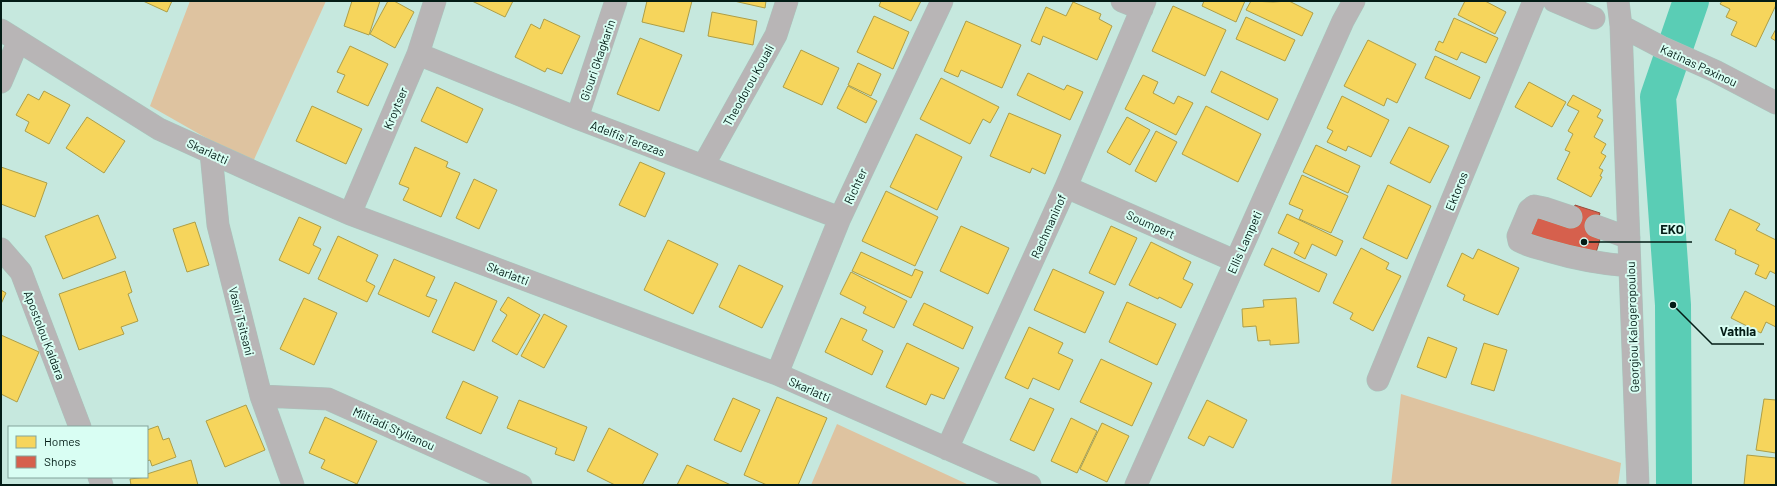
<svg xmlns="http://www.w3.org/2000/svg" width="1777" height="486" font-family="Barlow,sans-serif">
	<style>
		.green { fill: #dec3a0 }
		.homes { fill: #f6d55c; stroke: #ad9e47 }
		.shops { fill: #d6604d; stroke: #974c3c }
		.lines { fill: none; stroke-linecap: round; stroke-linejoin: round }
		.river { stroke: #5acdb5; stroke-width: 36 }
		.minor-casing { stroke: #a9c5bd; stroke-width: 23 }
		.minor { stroke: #b8b5b6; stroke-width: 22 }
		.labels { text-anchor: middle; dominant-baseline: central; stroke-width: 4; stroke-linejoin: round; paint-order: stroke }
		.street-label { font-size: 12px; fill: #031c16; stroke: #d9fef3 }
		.leader { fill: none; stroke: #031c16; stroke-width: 1.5 }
		.callout-dot { fill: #031c16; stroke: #d9fef3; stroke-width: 1.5 }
		.callout-label { font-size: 13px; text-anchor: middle; font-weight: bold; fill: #031c16; stroke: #d9fef3; stroke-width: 4; stroke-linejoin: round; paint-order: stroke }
	</style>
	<rect width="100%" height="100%" fill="#c6e8de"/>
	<path class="green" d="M190 1H326L252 164 150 106Z
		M1401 394 1621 463 1618 485H1391Z
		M837 424 969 485H811Z"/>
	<path class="homes" d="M143 1H172L167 12Z
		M352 1H380L369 35 344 26Z
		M388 1H394L414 12 395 48 370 34Z
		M472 1H513L505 17Z
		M647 1H692L684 32 642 22Z
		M734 1H766L765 8Z
		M881 1H921L911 21 879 6Z
		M1204 1H1245L1236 22 1202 6Z
		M1251 1 1273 2 1289 1 1313 13 1302 36 1246 10Z
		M1465 1H1485L1506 12 1495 34 1458 15Z
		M1722 1H1776V5L1756 47 1731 35 1737 22 1726 17 1730 9 1720 4Z
		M1073 2 1101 14 1099 19 1112 26 1097 60 1043 36 1040 45 1031 41 1046 7 1066 16Z
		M1173 6 1226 30 1205 76 1152 51Z
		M712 12 757 21 753 45 708 36Z
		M874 16 909 32 893 69 857 52Z
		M1246 17 1295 40 1285 61 1236 39Z
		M1454 18 1498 38 1486 63 1461 52 1457 60 1435 50 1439 41 1443 43Z
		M544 19 580 36 562 74 547 68 545 72 515 57 531 24 540 29Z
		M966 21 1021 45 1002 88 961 70 958 77 944 71Z
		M1776 29V41L1771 38Z
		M640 38 682 55 659 111 617 94Z
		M1368 40 1416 64 1397 103 1387 98 1384 106 1344 86Z
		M350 46 388 64 368 106 337 92 345 75 337 72Z
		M801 50 839 68 822 105 783 87Z
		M1435 56 1480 77 1470 99 1425 78Z
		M858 63 881 74 871 96 848 85Z
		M1221 71 1278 99 1268 120 1211 92Z
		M1028 73 1064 90 1067 85 1083 92 1070 120 1017 95Z
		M1143 75 1158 82 1153 93 1174 104 1178 96 1193 103 1176 135 1125 109Z
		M941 78 999 107 990 123 983 119 970 144 920 119Z
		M1529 82 1566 102 1552 127 1515 107Z
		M848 86 877 101 866 123 837 108Z
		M437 87 483 109 467 143 421 121Z
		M44 91 70 105 49 144 25 131 29 122 16 115 28 94 39 100Z
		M1573 95 1601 110 1597 117 1603 120 1594 137 1606 144 1601 153 1606 156 1599 168 1603 170 1600 176 1602 177 1591 197 1557 179 1570 152 1565 150 1573 134 1568 131 1579 111 1567 105Z
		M1342 96 1389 120 1371 157 1348 146 1346 151 1327 142 1333 131 1327 128Z
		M312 106 362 129 346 164 296 141Z
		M1206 106 1261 134 1238 182 1182 154Z
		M1009 113 1061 135 1045 174 1032 168 1030 173 990 156Z
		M87 117 125 141 104 173 66 148Z
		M1127 117 1150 130 1130 165 1107 152Z
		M1409 127 1449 146 1430 183 1390 163Z
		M1156 131 1177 142 1156 182 1135 171Z
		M916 134 962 157 937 210 890 187Z
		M1316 145 1360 166 1348 193 1303 172Z
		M415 147 448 162 446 167 460 173 441 217 403 200 409 188 399 184Z
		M640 162 665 173 645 217 619 205Z
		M1 167 47 183 35 217 1 204Z
		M1302 175 1348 196 1331 233 1299 219 1303 210 1289 204Z
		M474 179 497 190 479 229 456 218Z
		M1388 185 1431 206 1407 259 1363 238Z
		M886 191 938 217 915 266 862 241Z
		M1730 209 1760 224 1756 230 1776 240V274L1770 271 1766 279 1755 274 1759 265 1735 254 1736 250 1715 240Z
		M1287 214 1343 241 1336 256 1312 244 1305 259 1294 253 1299 243 1278 233Z
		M98 215 116 258 63 279 45 236Z
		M299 217 321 227 313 245 321 249 309 274 279 260Z
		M195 222 209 265 187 272 173 229Z
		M961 226 1009 248 988 294 940 271Z
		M1111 226 1137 238 1115 285 1089 273Z
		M338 236 378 255 366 281 375 286 367 302 318 279Z
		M668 240 718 264 693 314 644 290Z
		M1151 242 1191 262 1183 279 1193 284 1181 308 1159 297 1158 299 1129 285Z
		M1272 248 1327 274 1319 292 1264 265Z
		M1361 248 1389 263 1386 269 1401 276 1373 331 1350 319 1353 313 1333 303Z
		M1478 249 1519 268 1498 315 1463 300 1465 295 1447 286 1462 253 1473 259Z
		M861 252 912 276 915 269 923 272 911 298 852 271Z
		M394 259 435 277 426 296 437 300 429 317 378 294Z
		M739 265 783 286 762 328 719 307Z
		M1053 269 1104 292 1085 333 1034 310Z
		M125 271 132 292 128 294 138 321 121 327 124 334 79 350 59 294Z
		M851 272 907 301 894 328 863 313 866 307 840 294Z
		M455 282 497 301 474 351 432 332Z
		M1 290 6 293 1 304Z
		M1745 291 1776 307V327L1766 322 1761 333 1731 318Z
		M508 297 540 315 517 355 492 341 507 315 500 310Z
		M304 298 337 313 314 365 280 349Z
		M1296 298 1299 343 1270 345V340L1258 341 1256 326 1243 327 1242 309 1264 307 1263 300Z
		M1127 302 1176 324 1157 365 1109 342Z
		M924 303 973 327 963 349 913 325Z
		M544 314 567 326 544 368 521 356Z
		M841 318 867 330 862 340 883 351 872 375 825 352Z
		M1029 327 1063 343 1058 353 1073 360 1059 390 1033 378 1028 389 1005 378Z
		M1 335 39 352 17 402 1 394Z
		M1428 337 1457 348 1446 378 1417 367Z
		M907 343 959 368 944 399 931 394 926 405 886 387Z
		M1484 343 1507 350 1494 391 1471 384Z
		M1101 359 1152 383 1132 426 1080 402Z
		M463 381 498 397 481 434 446 418Z
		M777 397 827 418 798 485H767L744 475Z
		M733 398 760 410 741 452 714 440Z
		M1030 398 1054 409 1034 451 1010 440Z
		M1764 399 1776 400V453L1756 450Z
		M519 400 587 427 574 461 555 454 557 448 507 428Z
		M1207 400 1247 420 1233 448 1209 436 1204 446 1188 438Z
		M246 405 265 450 225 467 206 421Z
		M325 417 377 441 357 484 321 468 325 460 309 453Z
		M1071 418 1097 431 1077 473 1051 461Z
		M1102 423 1129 436 1107 482 1080 469Z
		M158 426 163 440 169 438 176 457 152 466 150 460 147 461V430Z
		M609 428 658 454 642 485H615L587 471Z
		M1747 455 1776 458V485H1744Z
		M191 460 198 485H131L130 479 147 477V474Z
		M687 465 731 485H677Z"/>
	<path class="shops" d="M1575 205 1600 213 1594 234 1601 236 1595 256 1527 235 1534 212 1570 223Z"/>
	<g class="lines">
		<path class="river" d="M1674 485 1673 305 1658 97 1691 1"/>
		<defs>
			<path id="minor" d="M1122 1 1142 9
				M1554 1 1594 18
				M1618 1 1621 26 1638 485
				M1621 26 1661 47 1715 71 1776 103
				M1 30 159 129 256 173 350 214 777 374 1030 485
				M418 54 577 118 840 218
				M1 82 18 42
				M577 118 616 1
				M211 153 218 225 261 396 293 485
				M703 166 776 35 787 1
				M1066 187 1235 261
				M350 214 418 54 435 1
				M1571 217 1544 208 1534 206 1529 210 1518 236 1519 241C1528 246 1538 248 1548 251 1575 259 1601 264 1629 266
				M1596 226 1629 238
				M1 249 21 272 80 427
				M777 374 840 218 942 1
				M1378 380 1534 1
				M261 396 328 399 521 485
				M947 449 1066 187 1145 1
				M99 477 102 485
				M1136 485 1343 21 1354 1"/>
		</defs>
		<use href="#minor" class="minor-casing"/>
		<use href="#minor" class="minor"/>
	</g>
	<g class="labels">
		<g class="street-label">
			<text transform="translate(597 60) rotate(-71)">Giouri Gkagkarin</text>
			<text transform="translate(1699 65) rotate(25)">Katinas Paxinou</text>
			<text transform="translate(748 85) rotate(-61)">Theodorou Kouali</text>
			<text transform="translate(395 108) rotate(-67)">Kroytser</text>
			<text transform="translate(628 138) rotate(21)">Adelfis Terezas</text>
			<text transform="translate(208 151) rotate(25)">Skarlatti</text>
			<text transform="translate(855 186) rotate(-65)">Richter</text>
			<text transform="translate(1456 191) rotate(-68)">Ektoros</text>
			<text transform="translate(1151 224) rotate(24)">Soumpert</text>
			<text transform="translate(1048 226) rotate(-66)">Rachmaninof</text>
			<text transform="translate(1244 242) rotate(-66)">Ellis Lampeti</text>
			<text transform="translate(508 273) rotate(21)">Skarlatti</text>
			<text transform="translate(242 321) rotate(76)">Vasili Tsitsani</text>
			<text transform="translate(1632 327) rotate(-92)">Georgiou Kalogeropoulou</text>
			<text transform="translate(45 335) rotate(69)">Apostolou Kaldara</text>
			<text transform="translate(810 389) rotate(24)">Skarlatti</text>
			<text transform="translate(394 428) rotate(24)">Miltiadi Stylianou</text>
		</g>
	</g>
	<path class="leader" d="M1584 242L1653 242H1692M1673 305L1712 344H1764"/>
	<g class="callout-dot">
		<circle cx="1584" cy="242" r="4"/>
		<circle cx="1673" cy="305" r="4"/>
	</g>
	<g class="callout-label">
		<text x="1672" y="234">EKO</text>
		<text x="1738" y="336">Vathia</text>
	</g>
	<rect width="1777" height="486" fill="none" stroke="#031c16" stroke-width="4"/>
	<rect x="8" y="426" width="140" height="52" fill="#d9fef3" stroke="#83a49b"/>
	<rect x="16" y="436" width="20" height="12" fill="#f6d55c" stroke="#83a49b"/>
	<text x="44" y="446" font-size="12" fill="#031c16">Homes</text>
	<rect x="16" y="456" width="20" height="12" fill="#d6604d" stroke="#83a49b"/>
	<text x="44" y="466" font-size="12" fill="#031c16">Shops</text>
</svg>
